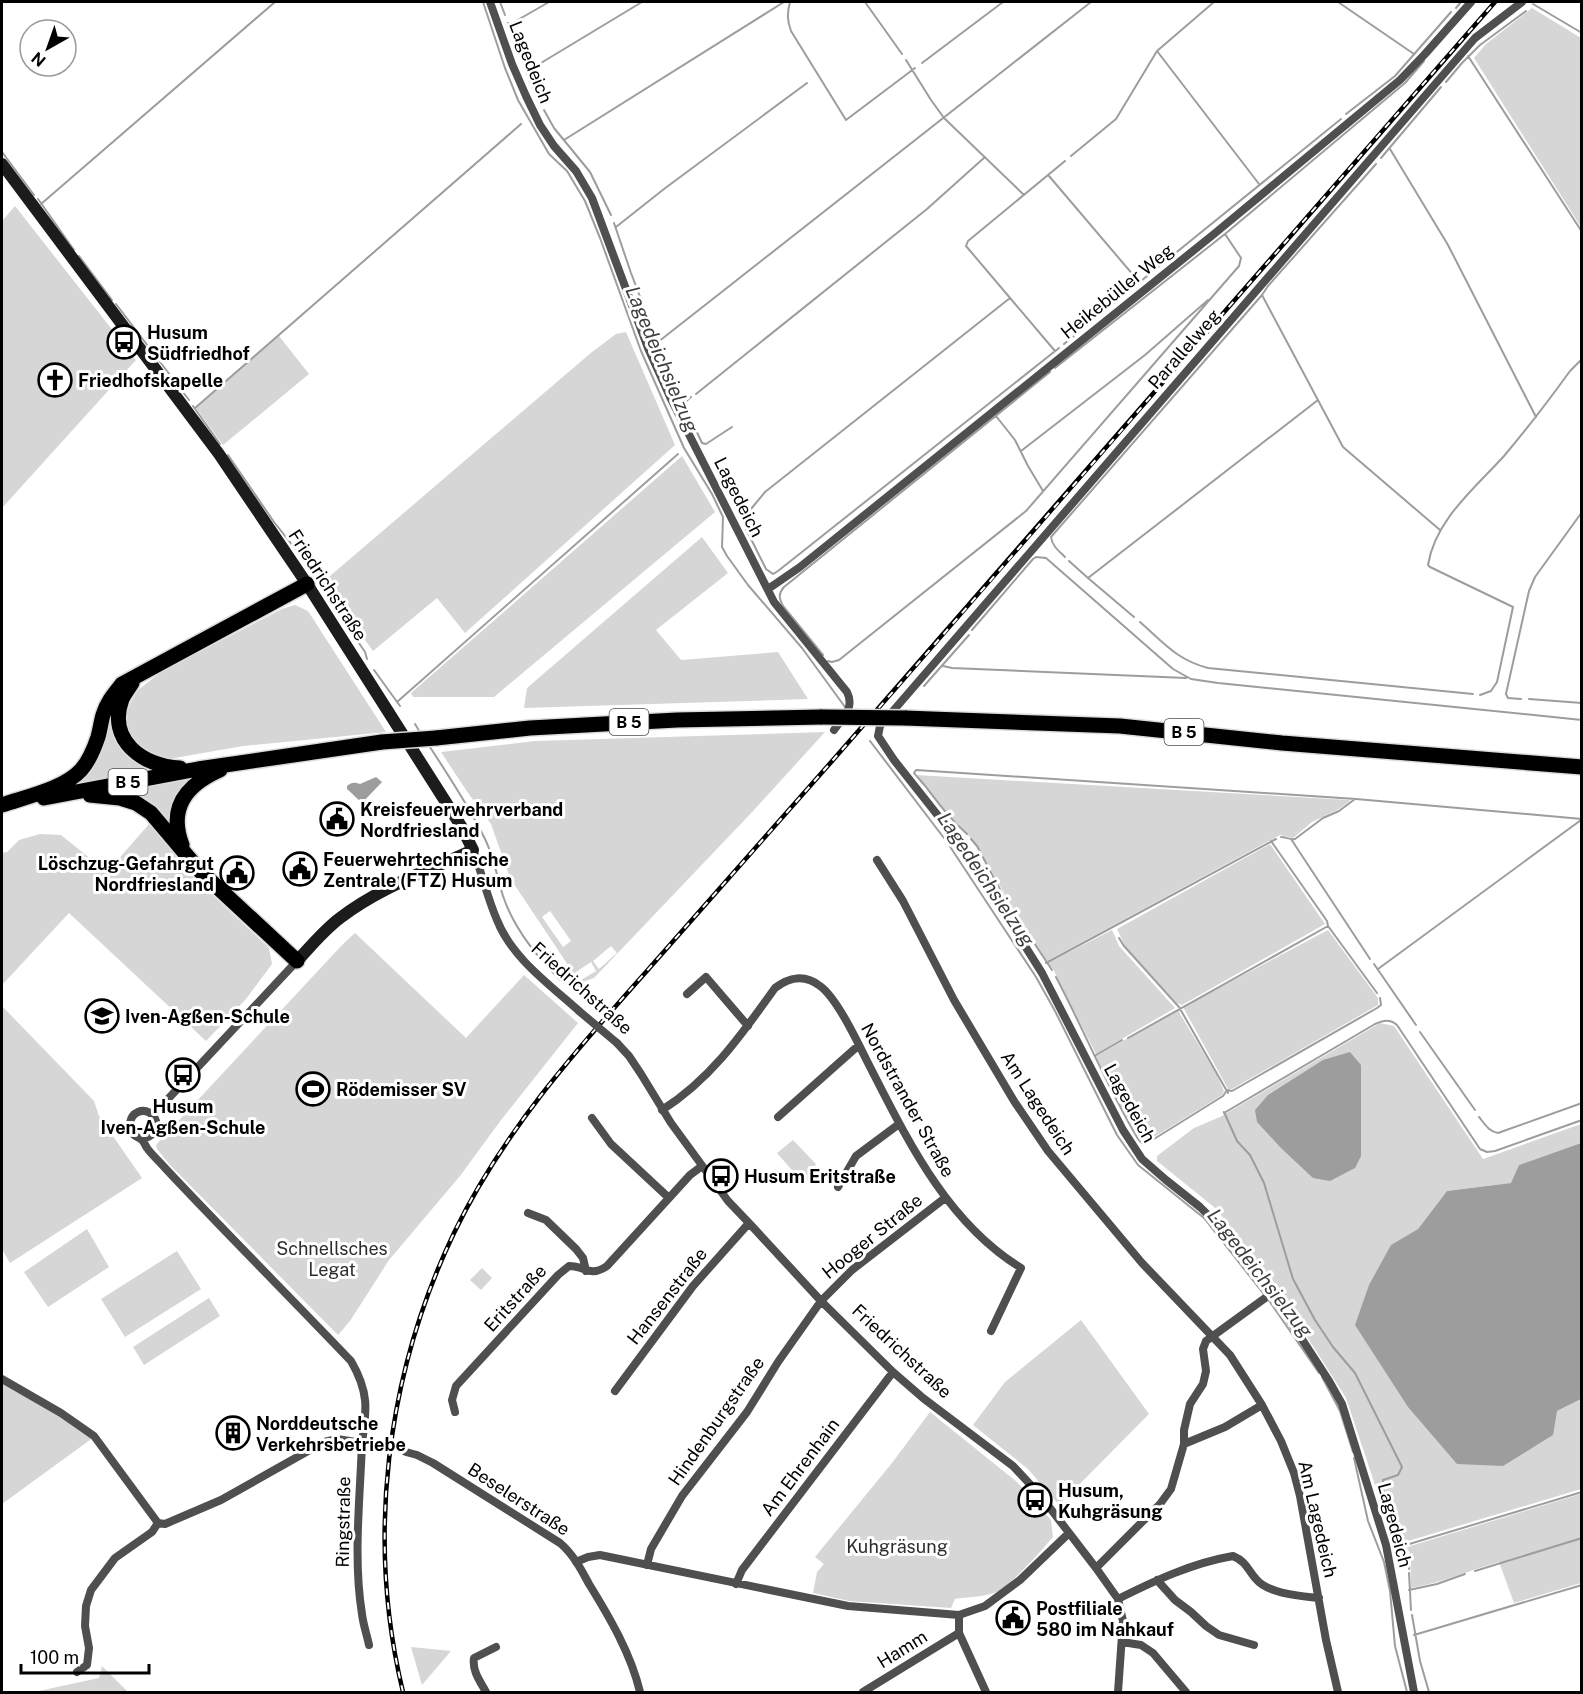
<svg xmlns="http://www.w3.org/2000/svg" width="1583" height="1694" font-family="'Public Sans',sans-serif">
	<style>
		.green { fill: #d6d6d6; fill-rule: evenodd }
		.water { fill: #9d9d9d }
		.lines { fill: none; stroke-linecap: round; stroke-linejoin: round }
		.stream { stroke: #9d9d9d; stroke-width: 2 }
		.highway-casing { stroke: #dbdbdb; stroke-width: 18 }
		.street { stroke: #4f4f4f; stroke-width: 8 }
		.secondary { stroke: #1c1c1c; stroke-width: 12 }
		.highway { stroke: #000; stroke-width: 15 }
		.rail-casing { stroke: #000; stroke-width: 4.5 }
		.rail { stroke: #fff; stroke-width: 2; stroke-dasharray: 7; stroke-linecap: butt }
		.highway-bridge-casing { stroke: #dbdbdb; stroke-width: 18; stroke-linecap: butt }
		.street-bridge { stroke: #4f4f4f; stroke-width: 8 }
		.highway-bridge { stroke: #000; stroke-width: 15 }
		.labels { text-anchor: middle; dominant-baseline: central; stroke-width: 6; stroke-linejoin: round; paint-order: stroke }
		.shield { fill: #fff; stroke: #4c4c4c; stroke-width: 1.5 }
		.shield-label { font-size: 16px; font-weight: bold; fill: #000 }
		.street-label { font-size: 18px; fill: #000; stroke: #fff }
		.poi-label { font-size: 18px; font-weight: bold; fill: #000; stroke: #fff; text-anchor: start }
		.park-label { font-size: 18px; fill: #2d2d2d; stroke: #fff }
		.water-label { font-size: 20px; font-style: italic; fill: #3e3e3e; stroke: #fff }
	</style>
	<rect width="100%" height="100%" fill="#fff"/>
	<path class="green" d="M1532 8 1581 38V227L1474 58 1486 44Z
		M15 206 136 360 2 508V221Z
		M626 332 675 445 465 633 437 598 373 651 323 582 592 352 616 334Z
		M279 336 309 374 223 445 196 408Z
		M682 456 715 512 494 697H413L411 693Z
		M702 537 728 573 656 630 681 660 778 652 808 699 524 708 527 688Z
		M295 605 308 611 386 732 243 746 169 759 153 756 141 749 130 737 125 713 138 690 161 672 282 609Z
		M115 699 116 725 161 770 70 787Z
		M825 732 754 810 594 978 580 983 510 878 491 824 468 793 441 752 535 741ZM550 911 571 941 563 947 542 917ZM611 946 617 953 599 969 593 961ZM591 962 596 971 581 980 576 972Z
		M199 774 171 831 113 790Z
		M916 775 1349 800 1350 801 1339 809 1312 822 1293 838 1280 835 1047 961 1010 904 977 845 944 809Z
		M150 823 190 874 269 948 272 964 246 999 206 1041 69 913 2 985V853L7 852 19 840 40 834 61 835 107 872Z
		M1270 844 1325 924 1182 1005 1177 1003 1125 946 1117 929Z
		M1112 930 1119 946 1175 1008 1096 1054 1053 969 1048 963Z
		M1328 930 1378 998V1005L1232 1089H1228L1183 1007Z
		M355 933 466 1038 524 975 578 1023 501 1120 460 1176 389 1260 350 1321 338 1335 169 1164 157 1149 156 1145 342 945Z
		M2 1006 94 1101 99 1116 142 1178 10 1263 2 1249Z
		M1179 1009 1180 1014 1217 1075 1224 1091 1222 1095 1146 1142H1142L1121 1107 1096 1056Z
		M1380 1023 1394 1026 1483 1159 1581 1124V1143L1519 1165 1512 1183 1447 1191 1418 1229 1390 1246 1557 1411 1581 1399V1489L1395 1545 1346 1398 1278 1291 1235 1232 1214 1207 1157 1161V1156L1194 1128 1220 1117Z
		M793 1140 816 1164 805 1185 777 1153Z
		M87 1229 109 1267 48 1307 24 1272Z
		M177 1251 201 1289 125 1337 101 1299Z
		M482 1268 492 1278 481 1290 470 1280Z
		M209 1298 220 1316 144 1365 133 1347Z
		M1081 1320 1149 1414 1059 1505 1028 1469 973 1425 1005 1382Z
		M2 1380 94 1437 2 1504Z
		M930 1412 1017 1482 1051 1520 1053 1537C1042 1550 1009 1588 994 1593 982 1597 967 1597 955 1599L951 1608 849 1601 813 1593 817 1572 824 1564 815 1557 892 1463Z
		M1581 1494V1583L1514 1603 1499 1562C1470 1570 1441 1583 1411 1588L1410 1554 1407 1547Z
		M411 1647 451 1651 422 1685Z
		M102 1666 128 1692H34L99 1678Z"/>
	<path class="water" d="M376 777 382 782 362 803 347 789V786C352 782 354 782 360 784Z
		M1350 1052 1361 1065V1156L1355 1168 1330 1181 1313 1178 1281 1148 1257 1122 1255 1110 1268 1095 1323 1060Z
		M1581 1143V1399L1557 1411 1553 1435 1503 1466 1457 1464 1408 1407 1355 1325 1369 1285 1391 1245 1418 1229 1447 1191 1511 1183 1519 1165Z"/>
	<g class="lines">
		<path class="stream" d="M483 2 505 68 518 100 549 154 567 171 585 201 600 238 641 351 684 448 712 494 723 517 722 547 727 556 748 585 802 648 845 707
			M500 2 505 15
			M790 2C787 13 787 20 791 31L846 120 915 68
			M865 2 902 54
			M1338 2 1414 54
			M1533 4 1582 33
			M1456 8 1461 2
			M508 23 523 62
			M509 25 549 2
			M1157 51 1259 184
			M1468 56 1582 232
			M906 60 931 100 944 118 1024 195
			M922 63 1003 2
			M525 68 531 84 542 105
			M526 72 642 2
			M1446 82 1462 63 1480 45 1526 11
			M544 110 554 128 590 172 611 215
			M1346 114 1395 76 1451 12
			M564 140 784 2
			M1390 149 1448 245 1536 417
			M2 152 34 195
			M1071 156 1116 119 1157 51 1214 2
			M1381 158 1441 87
			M1049 176 1140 283
			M38 199 74 250
			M41 204 275 2
			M614 223 631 273 653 331
			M616 227 664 189 807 83
			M79 256 112 300
			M1157 268 1341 119
			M1262 295 1343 447 1440 530
			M116 304 189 400
			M656 338 678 391
			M658 342 1091 2
			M1064 344 1152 272
			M1055 351 966 246 968 241 1065 161
			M1055 368 1225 234 1405 83 1424 61
			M696 394 927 209 985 157
			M682 400 702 443 706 444 732 427
			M684 403 691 397
			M193 406 220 444
			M195 408 521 124
			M996 416 1015 440 1028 466 1043 491
			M1021 451 1145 355 1208 300
			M228 455 274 522 297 551
			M748 521 751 509 765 492 1010 298
			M746 529 766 569 773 574 778 571 1059 348
			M302 557 320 586
			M1065 557C1059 551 1052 546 1051 537L1262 295 1268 286 1376 164
			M1069 561 1088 578 1318 400
			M1088 578 1134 617
			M324 591 365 652 367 659
			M1140 622C1164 643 1177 660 1208 668L1473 694
			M972 630 1033 559 1036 557 1046 558 1173 669 1191 679 1218 683 1582 720
			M823 655 783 606C779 598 778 594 784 587L1050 372
			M828 661 832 662 839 660 1026 511 1239 266 1241 258 1225 234
			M943 666 952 668 1186 678
			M374 670 400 706
			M924 686 969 635
			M1480 695 1491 691 1497 682 1513 607 1430 567 1428 565C1435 520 1475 488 1504 456 1527 429 1549 400 1570 371L1582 359
			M1521 699 1508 698 1506 694 1529 591 1535 577 1582 512
			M1529 699 1582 703
			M397 702 678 454
			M415 724 421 734
			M870 741 947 842 1036 977 1055 1011 1117 1135 1138 1165 1204 1218 1270 1302 1319 1373
			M428 744C448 775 469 806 485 839 494 857 497 877 503 896 514 929 536 956 560 980
			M967 834C951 820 939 804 926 787 922 782 918 778 914 773L916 770 1356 799 1582 819
			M1281 837C1286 837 1290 840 1295 839L1323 818 1339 811 1355 799
			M971 839 977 846 1005 899 1052 970
			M1291 839 1370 959
			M1271 841 1327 921 1328 926 1377 993
			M1119 938 1124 946 1179 1007 1228 1093
			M1046 963 1276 839
			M1374 964 1416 1025
			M1378 969 1581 820
			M1056 977C1084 1030 1107 1087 1138 1139L1142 1143 1146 1144 1223 1096 1227 1090 1232 1091 1377 1008 1381 1005 1380 998
			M1420 1032 1475 1110
			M1128 1038 1328 926
			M1096 1055 1122 1040
			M1224 1112 1237 1141 1250 1155 1264 1183 1293 1279 1315 1320 1333 1347 1355 1373 1402 1467 1398 1475 1383 1480 1382 1488C1394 1514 1408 1540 1409 1569
			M1224 1113 1375 1024C1384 1020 1390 1019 1397 1025L1480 1149 1487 1152 1495 1151 1582 1120
			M1479 1117C1485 1124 1488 1131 1498 1133L1582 1103
			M1322 1377 1340 1411 1353 1452
			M1354 1458 1368 1521 1384 1562 1390 1591 1395 1646 1407 1692
			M1406 1545 1582 1492
			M1475 1571 1582 1538
			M1409 1573 1411 1610
			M1409 1590 1437 1584 1465 1574
			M1412 1615 1420 1661 1429 1692
			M1414 1635 1582 1585"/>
		<defs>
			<path id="highway" d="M132 683C129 688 125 693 122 699 107 740 142 766 180 768
				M905 718 1120 726 1282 743 1582 767
				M436 738 530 728 677 720 822 717
				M90 795 120 798 136 803 151 813 200 871 297 961
				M44 798 198 769 382 742
				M2 805C25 797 64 789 81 770 89 761 94 749 98 737 100 730 101 722 103 715 107 702 114 694 122 684L307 584
				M182 845C168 808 186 785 220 770"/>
		</defs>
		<use href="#highway" class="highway-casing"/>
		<path class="street" d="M490 2 512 64 526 96 540 125 554 146 576 171 592 198 648 348 671 399 774 602 847 692C855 708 843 717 834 730
			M768 589 800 567 1214 234 1400 80 1425 54 1471 2
			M473 850C482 873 487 897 497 920 512 958 549 984 579 1011
			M877 860 903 901 954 1000 1014 1101 1048 1151 1142 1263 1230 1355 1262 1405 1281 1441 1294 1473 1300 1496 1326 1640 1338 1692
			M687 994 706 977 748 1026
			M617 1043 629 1056 641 1074 671 1123 728 1201 749 1223 821 1301 893 1372 923 1398 1013 1466 1040 1495 1096 1568 1118 1599 1123 1621 1118 1692
			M662 1110C711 1079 742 1034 775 988 789 977 805 974 820 986 837 998 858 1043 868 1063 907 1139 946 1222 1021 1268L991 1331
			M153 1115 297 961
			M778 1117 859 1045
			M592 1118 611 1144 669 1198
			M141 1139C169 1134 154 1105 138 1112 129 1116 127 1129 134 1135 136 1137 140 1138 142 1140 144 1142 145 1145 147 1148 152 1155 159 1161 165 1168 226 1233 289 1296 351 1361 369 1392 367 1409 362 1443
			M838 1187 856 1156 899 1124
			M528 1213 546 1220 576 1249 583 1258 586 1271
			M2 1379 61 1413 94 1436 158 1523
			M615 1391 693 1286 749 1223
			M455 1412 452 1400 456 1386 558 1275 569 1266C586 1266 589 1278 607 1266L690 1175 702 1166
			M1184 1444 1225 1427 1262 1405
			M406 1452 417 1455 433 1463 560 1543C573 1554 581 1569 589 1584 610 1618 631 1654 640 1692
			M158 1523 165 1524 221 1500 324 1442 337 1439 362 1443C360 1499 353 1559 362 1614 363 1624 367 1635 369 1645
			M576 1562 588 1557 600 1555 848 1606 959 1615 985 1606 1020 1580 1069 1533
			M647 1565 651 1549 682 1496 747 1412 778 1362 821 1301 852 1270 945 1198
			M1096 1568 1160 1504 1171 1489 1184 1444V1430L1190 1404 1203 1384 1206 1371 1203 1349 1206 1341 1272 1293
			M1157 1580 1175 1600 1191 1612 1206 1626 1219 1635 1254 1645
			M736 1584 742 1570 893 1372
			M1118 1599C1154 1581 1192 1563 1233 1556 1247 1562 1247 1569 1256 1579 1268 1594 1301 1596 1319 1598
			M959 1615V1633L986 1692
			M1122 1642 1141 1645 1153 1653 1186 1692
			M77 1672 87 1665 89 1648 85 1626 86 1606 91 1590 115 1558 152 1532 158 1523
			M486 1692C480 1681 472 1671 474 1658L496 1647
			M863 1692 959 1633
			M1414 1692 1386 1545 1342 1404 1329 1381 1272 1293 1223 1230 1200 1207 1166 1180 1142 1159 1123 1130 1042 973 962 846 894 760 878 736 880 726 1475 38 1522 2"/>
		<path class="secondary" d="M2 164 219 454 307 584 461 826 473 850C428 871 380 887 340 918 324 930 311 946 297 961"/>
		<use href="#highway" class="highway"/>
		<defs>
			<path id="rail" d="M403 1692C366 1539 386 1375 454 1233 503 1131 578 1048 653 964 713 896 773 828 833 760 1055 508 1274 254 1495 2"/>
		</defs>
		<use href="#rail" class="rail-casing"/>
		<use href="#rail" class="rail"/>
		<defs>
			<path id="highway-bridge" d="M822 717 905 718
				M382 742 436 738"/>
		</defs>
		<use href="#highway-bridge" class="highway-bridge-casing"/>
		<path class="street-bridge" d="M579 1011 617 1043"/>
		<use href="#highway-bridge" class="highway-bridge"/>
	</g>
	<defs>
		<symbol id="bus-ring" viewBox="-11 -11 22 22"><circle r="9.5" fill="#fff" stroke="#000" stroke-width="1.5"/><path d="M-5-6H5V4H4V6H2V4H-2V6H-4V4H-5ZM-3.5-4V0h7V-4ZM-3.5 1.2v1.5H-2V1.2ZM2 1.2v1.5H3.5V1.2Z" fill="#000"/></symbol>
		<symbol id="church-ring" viewBox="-11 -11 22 22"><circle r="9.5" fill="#fff" stroke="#000" stroke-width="1.5"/><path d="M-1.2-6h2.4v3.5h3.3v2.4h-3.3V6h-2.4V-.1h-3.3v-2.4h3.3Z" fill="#000"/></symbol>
		<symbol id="civic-ring" viewBox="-11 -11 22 22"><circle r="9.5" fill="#fff" stroke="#000" stroke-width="1.5"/><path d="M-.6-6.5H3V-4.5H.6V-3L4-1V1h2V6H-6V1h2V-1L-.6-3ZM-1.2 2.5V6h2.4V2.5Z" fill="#000"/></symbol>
		<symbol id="school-ring" viewBox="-11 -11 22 22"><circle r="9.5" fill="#fff" stroke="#000" stroke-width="1.5"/><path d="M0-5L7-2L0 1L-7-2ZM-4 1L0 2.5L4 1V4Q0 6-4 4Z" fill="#000"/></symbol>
		<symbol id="stadium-ring" viewBox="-11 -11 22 22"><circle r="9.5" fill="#fff" stroke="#000" stroke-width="1.5"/><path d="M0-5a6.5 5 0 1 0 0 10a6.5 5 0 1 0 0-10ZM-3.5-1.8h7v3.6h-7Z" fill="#000"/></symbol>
		<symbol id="building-ring" viewBox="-11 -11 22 22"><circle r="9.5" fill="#fff" stroke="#000" stroke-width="1.5"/><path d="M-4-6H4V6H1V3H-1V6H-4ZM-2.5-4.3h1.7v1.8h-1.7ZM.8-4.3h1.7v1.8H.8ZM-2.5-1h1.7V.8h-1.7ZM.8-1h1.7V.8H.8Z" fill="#000"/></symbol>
	</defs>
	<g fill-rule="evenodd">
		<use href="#bus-ring" x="105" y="323" width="38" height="38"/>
		<use href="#church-ring" x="36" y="361" width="38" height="38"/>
		<use href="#civic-ring" x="318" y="800" width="38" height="38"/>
		<use href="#civic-ring" x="281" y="850" width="38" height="38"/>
		<use href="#civic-ring" x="218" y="854" width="38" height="38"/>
		<use href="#school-ring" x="83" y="997" width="38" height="38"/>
		<use href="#bus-ring" x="164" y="1056" width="38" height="38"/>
		<use href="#stadium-ring" x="294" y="1070" width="38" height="38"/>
		<use href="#bus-ring" x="702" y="1157" width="38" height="38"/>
		<use href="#building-ring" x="214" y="1414" width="38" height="38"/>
		<use href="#bus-ring" x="1016" y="1481" width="38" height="38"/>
		<use href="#civic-ring" x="994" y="1599" width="38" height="38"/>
	</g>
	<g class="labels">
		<g class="shield">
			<rect x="609.5" y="709" width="39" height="26" rx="4.5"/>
			<rect x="1164.5" y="719" width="39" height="26" rx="4.5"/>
			<rect x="108.5" y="769" width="39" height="26" rx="4.5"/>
		</g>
		<g class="shield-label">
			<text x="629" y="722">B 5</text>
			<text x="1184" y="732">B 5</text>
			<text x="128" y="782">B 5</text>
		</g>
		<g class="street-label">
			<text transform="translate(531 62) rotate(68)">Lagedeich</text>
			<text transform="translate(1117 291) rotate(-39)">Heikebüller Weg</text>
			<text transform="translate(1184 349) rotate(-49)">Parallelweg</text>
			<text transform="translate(739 497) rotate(63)">Lagedeich</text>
			<text transform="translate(328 585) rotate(57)">Friedrichstraße</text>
			<text transform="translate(582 988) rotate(42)">Friedrichstraße</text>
			<text transform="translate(908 1100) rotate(61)">Nordstrander Straße</text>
			<text transform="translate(1038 1103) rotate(57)">Am Lagedeich</text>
			<text transform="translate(1130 1103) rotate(61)">Lagedeich</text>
			<text transform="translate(872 1236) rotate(-39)">Hooger Straße</text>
			<text transform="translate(667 1296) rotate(-52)">Hansenstraße</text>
			<text transform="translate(515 1298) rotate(-48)">Eritstraße</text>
			<text transform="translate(902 1351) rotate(43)">Friedrichstraße</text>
			<text transform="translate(716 1421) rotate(-55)">Hindenburgstraße</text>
			<text transform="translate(800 1467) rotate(-53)">Am Ehrenhain</text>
			<text transform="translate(519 1499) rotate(33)">Beselerstraße</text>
			<text transform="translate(1318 1519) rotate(77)">Am Lagedeich</text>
			<text transform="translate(343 1522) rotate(-89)">Ringstraße</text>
			<text transform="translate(1395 1525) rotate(75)">Lagedeich</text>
			<text transform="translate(902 1649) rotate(-32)">Hamm</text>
		</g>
		<g class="poi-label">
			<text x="147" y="332">Husum<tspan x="147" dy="21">Südfriedhof</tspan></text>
			<text x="78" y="380">Friedhofskapelle</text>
			<text x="360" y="809">Kreisfeuerwehrverband<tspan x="360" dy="21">Nordfriesland</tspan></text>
			<text x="323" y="859">Feuerwehrtechnische<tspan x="323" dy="21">Zentrale (FTZ) Husum</tspan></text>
			<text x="214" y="863" text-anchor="end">Löschzug-Gefahrgut<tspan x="214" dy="21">Nordfriesland</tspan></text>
			<text x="125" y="1016">Iven-Agßen-Schule</text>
			<text x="336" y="1089">Rödemisser SV</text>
			<text x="183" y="1106" text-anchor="middle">Husum<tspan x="183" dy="21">Iven-Agßen-Schule</tspan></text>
			<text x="744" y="1176">Husum Eritstraße</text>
			<text x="256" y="1423">Norddeutsche<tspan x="256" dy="21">Verkehrsbetriebe</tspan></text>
			<text x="1058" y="1490">Husum,<tspan x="1058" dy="21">Kuhgräsung</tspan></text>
			<text x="1036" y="1608">Postfiliale<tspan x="1036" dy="21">580 im Nahkauf</tspan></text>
		</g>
		<g class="park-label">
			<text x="332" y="1248">Schnellsches<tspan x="332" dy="21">Legat</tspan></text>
			<text x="897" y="1546">Kuhgräsung</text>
		</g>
		<g class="water-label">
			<text transform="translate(662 359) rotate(67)">Lagedeichsielzug</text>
			<text transform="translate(986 879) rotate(56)">Lagedeichsielzug</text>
			<text transform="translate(1260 1273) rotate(52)">Lagedeichsielzug</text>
		</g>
	</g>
	<rect width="1583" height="1694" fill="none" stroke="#000000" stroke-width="6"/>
	<g transform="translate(48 48) rotate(220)"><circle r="28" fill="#ffffff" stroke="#999999" stroke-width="1.5"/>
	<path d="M0-4.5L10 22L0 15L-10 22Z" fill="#000000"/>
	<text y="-9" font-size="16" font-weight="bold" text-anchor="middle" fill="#000000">N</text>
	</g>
	<path d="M21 1664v9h128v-9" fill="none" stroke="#000000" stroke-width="3"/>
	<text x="30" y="1664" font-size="18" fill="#000000" stroke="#ffffff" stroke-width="4.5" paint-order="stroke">100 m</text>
</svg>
